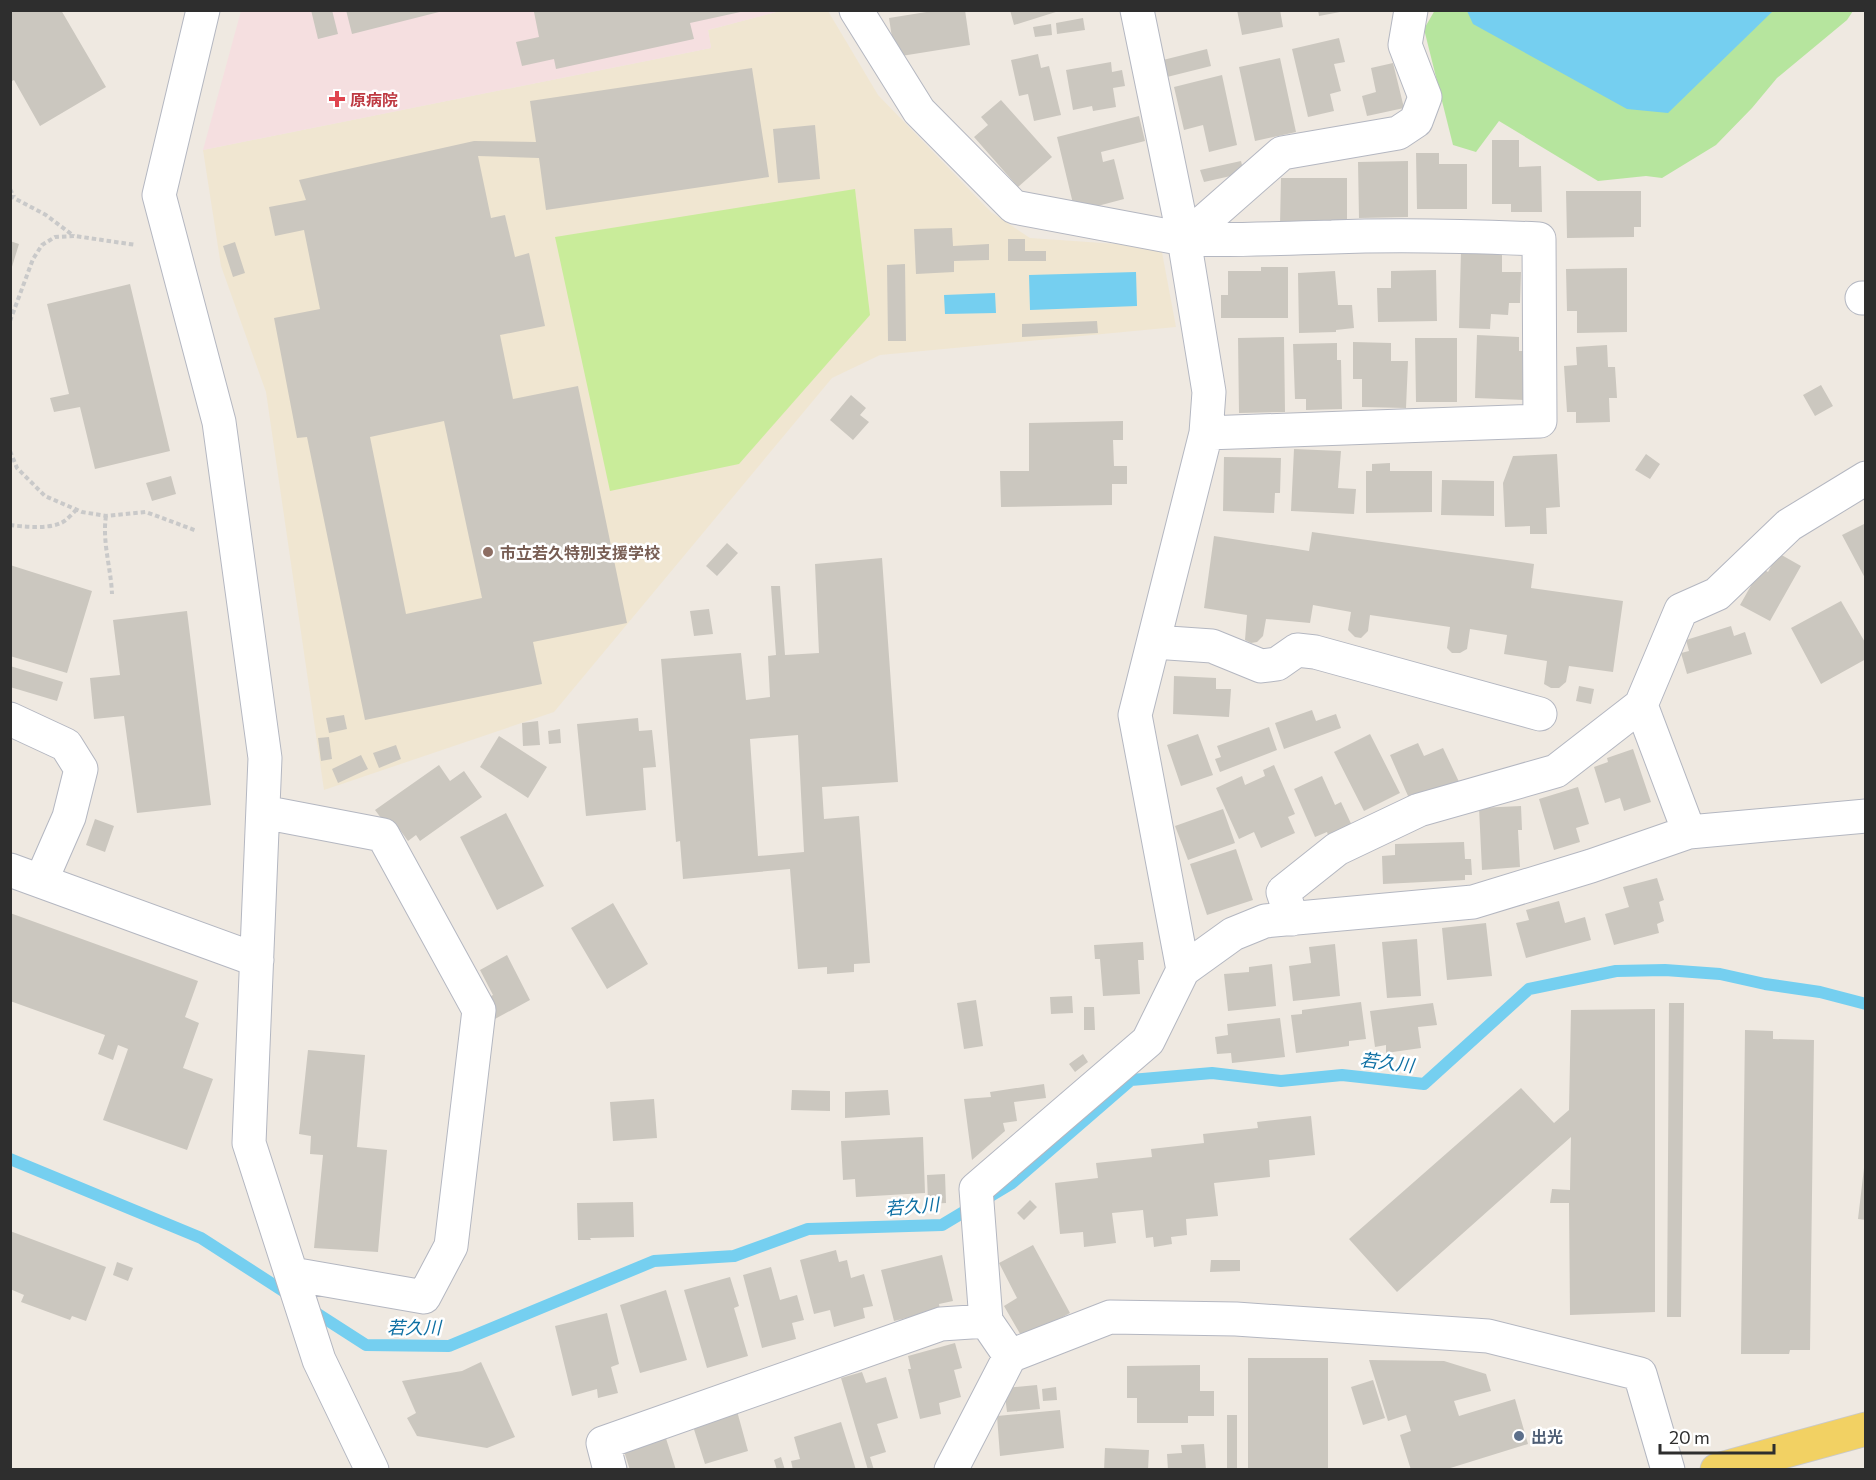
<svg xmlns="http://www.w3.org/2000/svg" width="1876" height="1480" font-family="Commissioner,'Noto Sans JP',sans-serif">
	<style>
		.education { fill: #f0e6d1 }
		.medical { fill: #f5dfe0 }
		.green { fill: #b6e59e }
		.pitch { fill: #c9ec9a }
		.water { fill: #75cff0 }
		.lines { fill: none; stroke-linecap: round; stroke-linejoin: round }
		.stream { stroke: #75cff0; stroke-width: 12 }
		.building { fill: #cbc7bf; fill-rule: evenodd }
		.minor-casing { stroke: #b4b7c1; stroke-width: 35 }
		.major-casing { stroke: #c9c9c9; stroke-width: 35 }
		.path { stroke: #c9c9c9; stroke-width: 4; stroke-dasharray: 4.5 3; stroke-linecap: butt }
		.minor { stroke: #fff; stroke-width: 33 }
		.major { stroke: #f2d163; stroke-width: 33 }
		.health-dot { fill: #e0444e; stroke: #fff; stroke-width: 2 }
		.education-dot { fill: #8d6e63; stroke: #fff; stroke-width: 2 }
		.service-dot { fill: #5c6f8a; stroke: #fff; stroke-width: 2 }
		.labels { text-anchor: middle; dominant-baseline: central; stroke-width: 5; stroke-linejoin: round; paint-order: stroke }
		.health-label { font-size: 16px; font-weight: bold; fill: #be3a42; stroke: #fff; text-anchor: start }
		.education-label { font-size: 16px; font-weight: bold; fill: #785e54; stroke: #fff; text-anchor: start }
		.service-label { font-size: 16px; font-weight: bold; fill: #4e5e75; stroke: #fff; text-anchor: start }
		.water-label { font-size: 18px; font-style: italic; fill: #0d6fa3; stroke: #fff }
	</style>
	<rect width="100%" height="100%" fill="#efe9e1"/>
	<path class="education" d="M780 11H828L878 95 991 212 1030 238 1161 247 1176 327 880 355 832 378 554 712 324 790 266 392 221 266 203 150 711 48 708 30Z"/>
	<path class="medical" d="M241 11H780L708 30 711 48 203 150Z"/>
	<path class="green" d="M1435 10 1853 11 1847 20 1777 78 1752 108 1716 145 1662 178 1646 176 1598 181 1499 121 1476 152 1453 145 1424 29Z"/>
	<path class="pitch" d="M855 189 870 315 739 464 610 491 555 237Z"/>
	<path class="water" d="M1467 11H1773L1668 113 1627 109 1473 24Z
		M1136 272 1137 306 1030 310 1029 275Z
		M995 293 996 313 945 314 944 295Z"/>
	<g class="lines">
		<path class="stream" d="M10 1159 201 1238 291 1296
			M310 1309 366 1345 449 1346 654 1261 734 1256 808 1229 942 1225 1012 1183 1131 1080 1212 1073 1281 1081 1342 1075 1424 1084 1529 989 1616 971 1665 970 1720 974 1765 984 1820 992 1866 1004"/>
	</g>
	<path class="building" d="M10 10H61L106 87 40 126 14 80 10 82Z
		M311 10H332L338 34 318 39Z
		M346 10H443V11L352 34Z
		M539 10H745V11L690 23 694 39 556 69 554 59 522 66 516 42 539 37 534 12Z
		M939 10H965L970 45 895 57 889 18Z
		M1010 10H1058L1059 11 1014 25Z
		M1237 10H1280L1283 27 1242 35Z
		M1318 10H1340V12L1319 16Z
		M1083 18 1085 30 1057 34 1056 23Z
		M1051 24 1052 35 1035 37 1033 27Z
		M1339 38 1345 62 1334 64 1341 91 1330 94 1334 111 1308 117 1292 49Z
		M1207 49 1211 66 1167 77 1163 60Z
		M1038 54 1041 68 1049 66 1061 115 1034 121 1028 94 1019 96 1011 60Z
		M1280 58 1296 132 1255 141 1239 67Z
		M1111 62 1112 72 1122 70 1125 86 1113 88 1116 107 1093 111 1092 106 1073 110 1066 70Z
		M1393 63 1404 108 1367 116 1362 96 1376 92 1371 68Z
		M752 68 769 177 546 210 539 158 478 156 491 218 505 215 515 257 529 253 545 326 500 335 513 399 578 386 627 623 533 642 542 684 365 720 307 437 297 438 274 318 320 309 304 230 275 236 269 207 306 200 299 180 474 141 536 142 530 101ZM444 421 482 598 406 614 370 437Z
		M1222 75 1237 145 1209 152 1203 125 1184 130 1174 87Z
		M1001 100 1052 157 1018 187 974 137 988 125 981 117Z
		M1139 116 1145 141 1101 152 1103 162 1114 159 1124 199 1075 212 1057 137Z
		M815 125 820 179 778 183 773 129Z
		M1492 140H1519V167L1541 166 1542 212H1511V204H1492Z
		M1416 153H1439V164H1467V209H1417Z
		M1241 161 1244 173 1204 182 1200 170Z
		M1408 161V217L1359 218 1358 162Z
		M1281 178H1347V226L1280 225Z
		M1566 191H1641V227H1634V237L1567 238Z
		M952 228 953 246 989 244V260L954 261V272L916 274 914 229Z
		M1008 239H1025V251H1046V261H1008Z
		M10 241 19 244 11 270 10 269Z
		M235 242 245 273 233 277 223 246Z
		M1461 251 1502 253V272H1521L1520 303H1509L1508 315 1491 314 1490 329 1459 328Z
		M905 264 906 341H888L887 265Z
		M1261 267H1288V318H1221V295H1228V271H1261Z
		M1627 268V332L1577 333V311H1567L1566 269Z
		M1436 270 1437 321 1378 322 1377 288H1391V271Z
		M1335 271 1338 305H1352L1354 328 1336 330V332L1299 333 1298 273Z
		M130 284 170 451 95 469 80 407 54 412 50 398 69 394 47 304Z
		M1097 321 1098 333 1022 337V324Z
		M1477 335 1519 337V351H1527L1525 400 1475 398Z
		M1284 337 1285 412 1239 413 1238 338Z
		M1415 338H1457V402H1416Z
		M1353 342 1391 343V361H1408L1406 408 1362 407V379H1353Z
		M1337 343V360H1341L1342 409 1306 410V399H1295L1293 344Z
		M1607 345 1608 367H1615L1617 398H1609L1610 422 1576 423V412H1567L1564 366 1577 365 1576 347Z
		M1821 385 1833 406 1815 416 1803 395Z
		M851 395 866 408 860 415 869 422 853 440 830 420Z
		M1123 421V440H1113L1114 466H1127V484H1112V505L1001 507 1000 471H1029V423Z
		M1294 449 1341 451 1338 488 1356 489 1354 514 1291 511Z
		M1557 454 1560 507 1546 508 1547 534H1530V526L1505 527 1503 483 1513 456Z
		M1646 454 1660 464 1650 479 1635 470Z
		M1224 457 1281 458 1280 493H1275L1274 513 1223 511Z
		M1390 463V471H1432V512L1366 513V471H1372V464Z
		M171 476 176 494 152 501 146 483Z
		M1442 480 1494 481V516L1441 515Z
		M1866 523V580L1842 535Z
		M1312 532 1534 564 1531 588 1623 601 1613 672 1569 666 1566 682 1559 688H1551L1544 684 1547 661 1504 654 1507 635 1470 629 1467 649 1460 653H1452L1447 648 1450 627 1370 615 1368 631 1361 638 1355 637 1348 630 1351 612 1313 605 1310 623 1266 619 1263 636 1257 642 1251 643 1245 640 1247 615 1204 608 1214 536 1309 551Z
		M727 543 738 553 717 576 706 566Z
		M1778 553 1801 566 1770 621 1740 605 1761 568 1768 572Z
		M882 558 898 782 822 787 824 819 859 816 870 963 854 964V972L827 974V967L798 969 790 869 683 879 680 841 676 842 661 659 741 653 746 700 770 697 768 656 776 655 771 586H780L785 655 819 653 815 564ZM798 735 804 852 758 856 750 739Z
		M10 565 92 591 67 673 10 656Z
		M1841 601 1866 644V659L1821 684 1791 628Z
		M709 609 713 634 694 636 690 611Z
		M187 611 211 805 137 813 124 716 94 719 90 678 120 675 113 620Z
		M1731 626 1734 636 1745 632 1752 654 1687 674 1681 653 1689 651 1686 640Z
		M10 666 63 682 57 701 10 687Z
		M1174 676 1216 678V689H1231L1229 717 1173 714Z
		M1579 686 1594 689 1591 704 1576 701Z
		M1312 710 1316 721 1336 714 1341 728 1284 749 1275 723Z
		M344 715 347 729 329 733 326 718Z
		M638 718 639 731 652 730 656 767 643 768 646 810 586 816 577 724Z
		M538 721 540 745 523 746 522 723Z
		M1269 727 1277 750 1220 772 1215 759 1221 757 1217 746Z
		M560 729 561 743 549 744 548 731Z
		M1198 734 1213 775 1181 786 1167 745Z
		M1370 734 1400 793 1364 811 1334 752Z
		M499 736 547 767 528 798 480 767Z
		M329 737 332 759 321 761 318 738Z
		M1418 743 1424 756 1443 748 1460 784 1412 805 1390 755Z
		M396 745 401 759 379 768 373 753Z
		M1633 749 1651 802 1624 811 1620 798 1605 803 1594 767 1608 762 1607 758Z
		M361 755 368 769 338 783 332 769Z
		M439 765 450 781 464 771 482 797 420 841 416 835 408 841 400 830 393 834 375 810Z
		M1274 765 1295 814 1288 817 1295 833 1261 848 1254 832 1239 839 1216 788 1242 776 1245 785 1265 776 1263 770Z
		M1322 776 1335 805 1341 802 1354 830 1330 841 1327 832 1315 837 1294 789Z
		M1578 787 1589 824 1576 828 1580 842 1554 850 1539 799Z
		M1521 806 1522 830H1518L1520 867 1482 870 1479 808Z
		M1223 809 1235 843 1188 860 1175 826Z
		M506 813 544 886 497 910 460 837Z
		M95 819 114 826 105 852 86 845Z
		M1464 842 1465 859H1471L1472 875H1465V880L1383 884 1382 856 1395 855V844Z
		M1236 849 1253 900 1207 915 1190 864Z
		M1657 878 1664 900 1659 902 1664 921 1657 924 1659 933 1614 945 1605 914 1629 907 1623 887Z
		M1559 901 1565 923 1585 917 1591 940 1526 958 1516 923 1529 920 1526 910Z
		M613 903 648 964 607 989 571 928Z
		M10 913 198 981 185 1017 199 1023 183 1068 213 1079 187 1150 103 1120 128 1049 118 1045 113 1060 98 1054 105 1035 10 1001Z
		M1486 923 1492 976 1447 980 1442 928Z
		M1417 939 1421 996 1387 998 1382 942Z
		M1143 942 1144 960H1138L1140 994 1103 996 1100 959H1095L1094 945Z
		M1335 944 1340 996 1293 1001 1289 966 1311 963 1309 947Z
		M507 955 530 1000 493 1020 483 1000 493 995 480 970Z
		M1272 964 1276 1006 1228 1011 1224 974 1249 972V967Z
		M1072 996 1073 1013 1051 1014 1050 997Z
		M976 1000 983 1046 964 1049 957 1003Z
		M1361 1002 1366 1039 1349 1041V1046L1296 1053 1291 1015 1302 1014V1010Z
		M1433 1003 1437 1025 1418 1027 1421 1048 1386 1053V1045L1375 1047 1370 1011Z
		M1669 1003H1684L1681 1317H1667Z
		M1084 1007H1094L1095 1030H1084Z
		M1655 1009V1312L1570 1315 1569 1203H1550L1552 1189 1570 1190 1571 1137 1397 1292 1349 1239 1521 1088 1554 1123 1569 1110 1571 1010Z
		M1280 1018 1285 1057 1232 1063 1231 1053 1217 1054 1215 1037 1228 1035 1227 1024Z
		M1745 1030 1773 1031V1039L1814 1040 1810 1350H1790L1789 1354H1741Z
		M308 1050 365 1055 357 1147 387 1150 378 1252 314 1248 323 1155 310 1154 311 1136 299 1134Z
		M1083 1054 1088 1062 1075 1072 1069 1064Z
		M1044 1084 1046 1098 1014 1102 1017 1121 1003 1123 1005 1131 972 1160 964 1099 991 1097 990 1092Z
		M792 1090 830 1091V1111L791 1110Z
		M888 1090 890 1115 845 1118V1092Z
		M654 1099 657 1138 613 1141 610 1102Z
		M1311 1116 1315 1155 1269 1160 1270 1177 1214 1183 1218 1216 1186 1219 1187 1235 1171 1237 1172 1244 1154 1247 1153 1237 1146 1238 1143 1210 1112 1213 1116 1243 1084 1247 1083 1232 1060 1234 1055 1183 1098 1178 1096 1163 1152 1157 1151 1149 1204 1143 1203 1134 1258 1128 1257 1122Z
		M923 1137 925 1193 856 1197 855 1179 843 1180 841 1141Z
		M1864 1168H1866V1220L1858 1219Z
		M945 1174 946 1203 928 1204 927 1175Z
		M1030 1200 1037 1207 1024 1220 1017 1213Z
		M633 1202 634 1237 590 1238 591 1240H578L577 1203Z
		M10 1231 106 1267 86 1321 72 1316 70 1320 21 1302 24 1295 10 1289Z
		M1033 1245 1070 1313 1023 1339 1004 1306 1017 1298 999 1263Z
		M836 1250 839 1262 847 1260 851 1278 864 1274 873 1306 863 1308 865 1318 834 1327 830 1310 814 1314 800 1260Z
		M942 1255 953 1301 939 1304 940 1310 894 1321 881 1270Z
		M1211 1260H1240V1271L1210 1272Z
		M117 1262 133 1268 128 1281 113 1275Z
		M771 1267 780 1300 797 1295 804 1320 792 1323 796 1339 762 1348 743 1275Z
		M730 1277 739 1306 734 1308 748 1356 707 1368 684 1290Z
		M666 1290 687 1360 640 1373 620 1305Z
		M607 1313 619 1364 611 1367 618 1393 598 1398 597 1389 572 1396 555 1326Z
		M955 1343 962 1368 954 1370 961 1397 939 1403 941 1414 920 1419 908 1369H911L908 1356Z
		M1248 1358H1328V1470H1248Z
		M1369 1360 1444 1361 1486 1374 1491 1391 1454 1401 1459 1416 1515 1399 1528 1444 1444 1470H1411L1400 1435 1411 1431 1406 1415 1388 1421Z
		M481 1362 515 1437 487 1448 417 1436 407 1418 416 1413 402 1381 462 1371Z
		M1200 1365V1391H1214V1416H1188V1423H1137V1398H1127V1366Z
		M862 1372 866 1383 886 1377 898 1418 877 1424 886 1452 870 1457 874 1470H868L841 1378Z
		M1373 1380 1385 1418 1363 1425 1351 1387Z
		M1037 1385 1040 1409 1007 1412 1004 1388Z
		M1056 1387 1057 1400 1043 1401 1042 1389Z
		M1060 1410 1064 1448 1000 1456 997 1416Z
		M737 1411 748 1451 705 1464 692 1423Z
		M1227 1415H1237V1470H1227Z
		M841 1422 856 1470H793L791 1461 800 1459 794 1437Z
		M663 1429 676 1470H630L623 1448Z
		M1204 1444 1206 1470H1168L1167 1454 1182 1453 1181 1445Z
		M1105 1448 1149 1450 1148 1470H1104Z
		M781 1457 785 1470H777L774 1460Z"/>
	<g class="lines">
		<defs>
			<path id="minor" d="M203 10 159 195 219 422 265 758 249 1143 319 1360 372 1470
				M856 10 919 111 1014 207 1184 239 1137 10
				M1184 239C1234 241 1283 238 1332 237 1401 234 1470 236 1539 239L1540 421 1206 433
				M1862 298H1866
				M1154 642 1212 646 1261 666 1277 664 1297 650 1315 652 1540 714
				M1641 705 1689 832
				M10 719 66 745 81 769 69 817 41 881
				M263 812 383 835 479 1010 451 1246 424 1297 292 1274
				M10 870 257 960
				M1292 919 1283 892 1337 849 1419 810 1556 771 1641 705 1681 610 1717 594 1789 525 1866 478
				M1183 970 1233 934 1265 921 1473 902 1591 866 1689 832 1866 816
				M1010 1356 1110 1317 1236 1319 1488 1336 1640 1374 1668 1470
				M610 1470 603 1443 941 1324 986 1321
				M951 1470 1010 1356 986 1321 976 1189 1148 1041 1183 970 1135 715 1206 433 1209 392 1184 239 1282 153 1398 133 1416 121 1425 97 1405 45 1411 10"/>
			<path id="major" d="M1717 1470 1866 1429"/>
		</defs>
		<use href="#minor" class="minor-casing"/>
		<use href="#major" class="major-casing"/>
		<path class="path" d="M10 189 14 197
			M10 196 46 215 74 236
			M10 321 33 259 42 245 55 237 75 236 136 245
			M10 451 17 468 45 496 82 512 106 516 146 512 197 531
			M106 516C102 542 111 568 112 594
			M10 525C25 527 47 529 61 523 66 521 72 514 76 510"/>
		<use href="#minor" class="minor"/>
		<use href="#major" class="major"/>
	</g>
	<path class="health-dot" d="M334 90h6v6h6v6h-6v6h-6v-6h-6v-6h6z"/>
	<circle class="education-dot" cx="488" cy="552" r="6"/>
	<circle class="service-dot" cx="1519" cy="1436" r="6"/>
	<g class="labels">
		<g class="health-label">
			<text x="350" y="99">原病院</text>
		</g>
		<g class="education-label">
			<text x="500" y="552">市立若久特別支援学校</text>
		</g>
		<g class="service-label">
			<text x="1531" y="1436">出光</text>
		</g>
		<g class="water-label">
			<text transform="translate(1387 1062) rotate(7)">若久川</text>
			<text transform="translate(912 1206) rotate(-5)">若久川</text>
			<text x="414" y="1327">若久川</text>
		</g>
	</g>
	<rect width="1876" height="1480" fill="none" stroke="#2e2e2e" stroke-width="24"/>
	<path d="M1660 1444v9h114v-9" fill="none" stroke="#2e2e2e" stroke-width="3"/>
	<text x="1669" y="1444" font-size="18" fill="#2e2e2e" stroke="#ffffff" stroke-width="4.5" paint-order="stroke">20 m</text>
</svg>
